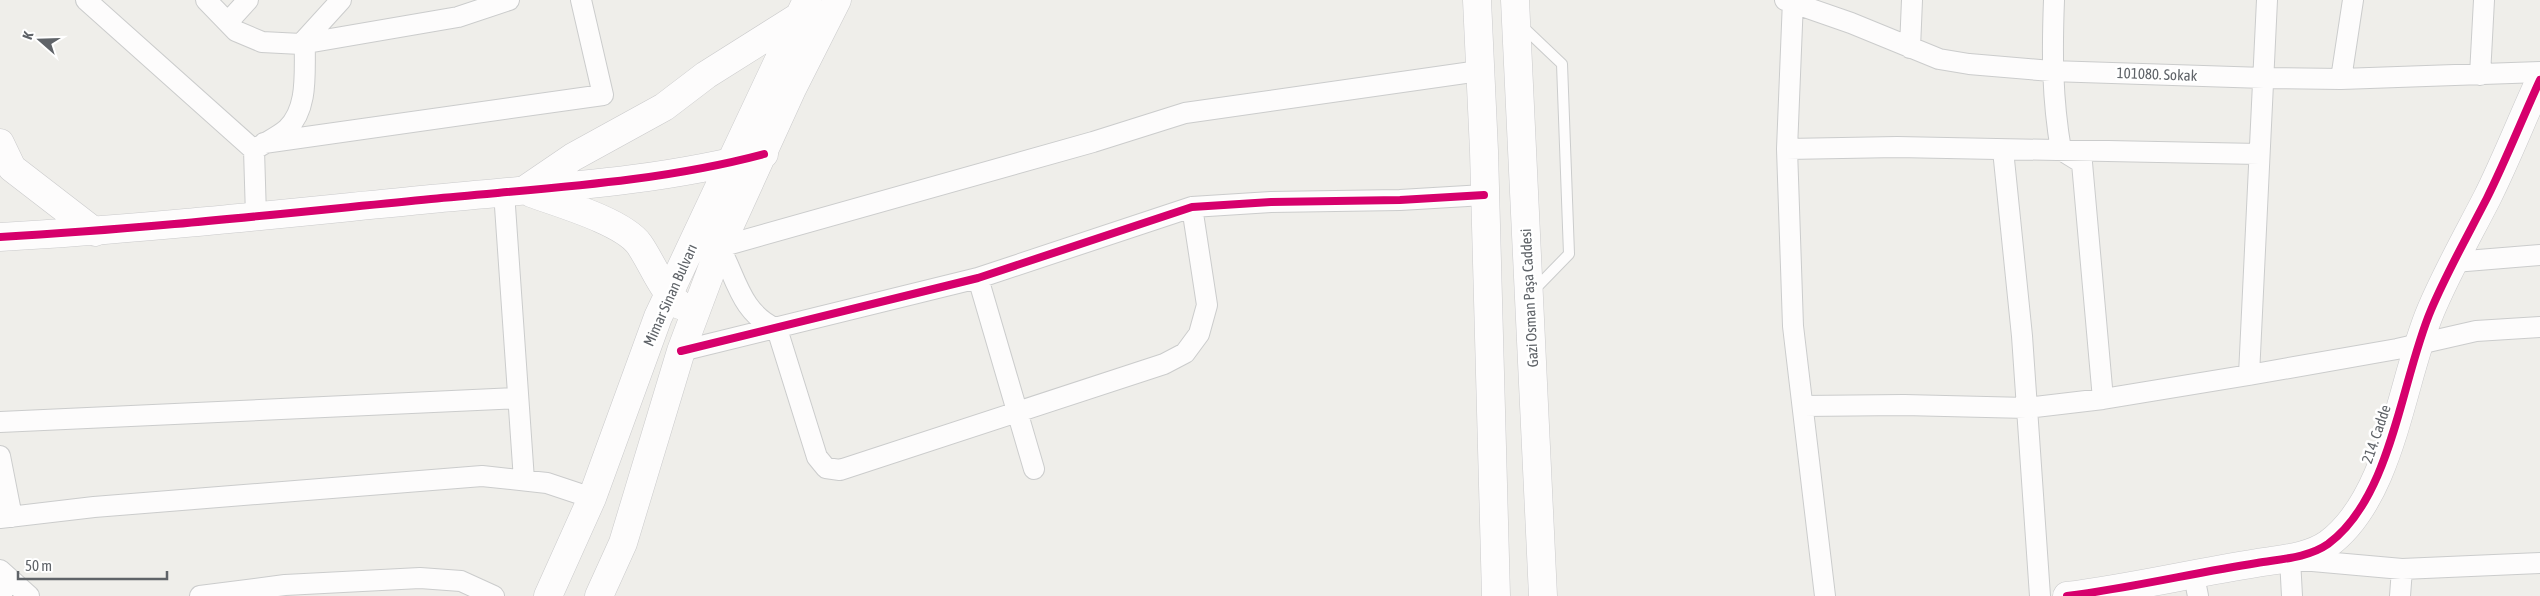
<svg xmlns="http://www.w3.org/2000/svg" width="2540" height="596" font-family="'Asap Condensed',sans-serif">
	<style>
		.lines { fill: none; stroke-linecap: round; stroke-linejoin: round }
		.lane-casing { stroke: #cbcccc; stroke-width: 12 }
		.street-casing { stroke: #cbcccc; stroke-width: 22 }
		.secondary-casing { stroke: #cacacb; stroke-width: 29 }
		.lane { stroke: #fdfcfc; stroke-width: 10 }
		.street { stroke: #fdfcfc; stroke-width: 20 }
		.secondary { stroke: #fdfcfc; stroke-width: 28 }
		.cycleway-casing { stroke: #fff; stroke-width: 11 }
		.cycleway { stroke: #d6006c; stroke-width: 8 }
		.labels { text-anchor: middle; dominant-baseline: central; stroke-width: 5; stroke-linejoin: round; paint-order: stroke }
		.street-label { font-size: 15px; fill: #5f6368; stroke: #fff }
	</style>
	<rect width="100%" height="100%" fill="#efeeea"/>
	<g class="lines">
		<defs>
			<path id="lane" d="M1521 25 1562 64 1569 254 1533 291"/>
			<path id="street" d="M86 0 254 150
				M206 0 236 31 262 42 301 44 458 17 509 0
				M1785 0 1851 23 1939 59 1969 64 2051 71 2264 78 2341 79 2540 72
				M1793 0 1787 149 1793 326 1825 596
				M2054 0C2052 52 2052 98 2061 150L2082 163 2103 399
				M228 22 248 0
				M301 44 341 0
				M1910 48 1912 0
				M2480 75 2484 0
				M2341 79 2353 0
				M264 143 603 95 581 0
				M1787 149 1897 147 2259 154
				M2003 150 2022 336 2040 596
				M504 192 524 480
				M256 216 254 150C264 143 278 137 287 129 309 108 304 71 305 43
				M716 241C736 273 738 312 777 329L817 457 826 468 840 470 1164 364 1185 353 1199 334 1207 305 1192 207
				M720 247 1093 142 1185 113 1479 71
				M2454 262 2540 255
				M978 278 1034 469
				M681 351 978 278 1192 207 1271 202 1400 200 1484 195
				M2249 375 2267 0
				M1803 406 1904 405 2027 408 2103 399 2249 375 2397 349 2476 331 2540 327
				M0 422 518 398
				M0 456 12 517
				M0 518 94 507 482 476 547 483 592 498
				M0 570 29 596
				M2 573V596
				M2194 576 2198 596
				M200 596 285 585 420 578 461 581 494 596
				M2292 596 2290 559 2402 569 2540 563
				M2400 596 2402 569"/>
			<path id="secondary" d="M1477 0 1484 151 1496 596
				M1515 0 1543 596
				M0 143 12 168 95 232
				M526 189 573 157 664 107 706 75 798 17
				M531 193C558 203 622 221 639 244 653 264 660 288 680 305
				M0 237C144 229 288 213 431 199 543 188 655 183 764 154
				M548 596 592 498 658 317 807 0
				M599 596 623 543 681 351 720 247 792 89 837 0
				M2067 596C2131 588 2193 573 2257 563 2280 559 2308 558 2328 544 2392 497 2401 380 2431 310 2447 272 2468 235 2487 198 2506 160 2522 119 2540 80"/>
		</defs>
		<use href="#lane" class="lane-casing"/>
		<use href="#street" class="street-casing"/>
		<use href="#secondary" class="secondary-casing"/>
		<use href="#lane" class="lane"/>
		<use href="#street" class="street"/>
		<use href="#secondary" class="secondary"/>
		<defs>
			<path id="cycleway" d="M0 237C144 229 288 213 431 199 543 188 655 183 764 154
				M681 351 978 278 1192 207 1271 202 1400 200 1484 195
				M2067 596C2131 588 2193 573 2257 563 2280 559 2308 558 2328 544 2392 497 2401 380 2431 310 2447 272 2468 235 2487 198 2506 160 2522 119 2540 80"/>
		</defs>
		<use href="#cycleway" class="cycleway-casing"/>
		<use href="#cycleway" class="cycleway"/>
	</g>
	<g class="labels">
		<g class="street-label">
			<text transform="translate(2157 74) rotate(2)">101080. Sokak</text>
			<text transform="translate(670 295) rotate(-66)">Mimar Sinan Bulvarı</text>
			<text transform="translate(1529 298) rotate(-93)">Gazi Osman Paşa Caddesi</text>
			<text transform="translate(2376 434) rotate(-71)">214. Cadde</text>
		</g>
	</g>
	<g transform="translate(40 40) rotate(290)" stroke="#ffffff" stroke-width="4" paint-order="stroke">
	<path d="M0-4L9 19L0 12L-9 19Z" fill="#5f6368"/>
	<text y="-8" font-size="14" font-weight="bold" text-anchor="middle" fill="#5f6368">K</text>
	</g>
	<path d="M18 571v8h149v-8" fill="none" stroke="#5f6368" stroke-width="2.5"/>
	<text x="25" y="571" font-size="15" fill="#5f6368" stroke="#ffffff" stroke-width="4" paint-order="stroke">50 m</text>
</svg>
